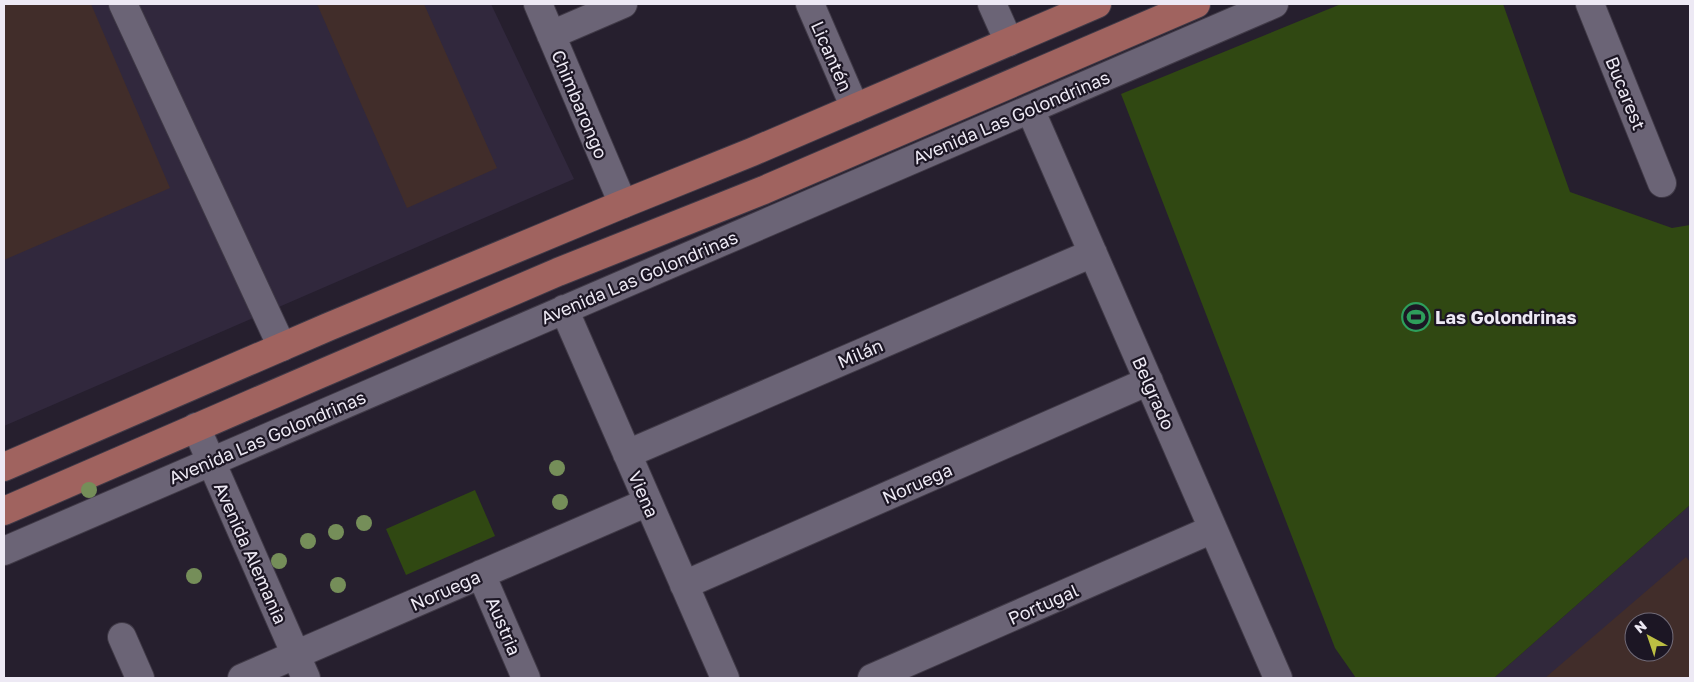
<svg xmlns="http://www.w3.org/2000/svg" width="1694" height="682" font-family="'Golos Text',sans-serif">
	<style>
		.built { fill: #31283d; fill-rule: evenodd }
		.green { fill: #304812 }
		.building { fill: #412d2a; fill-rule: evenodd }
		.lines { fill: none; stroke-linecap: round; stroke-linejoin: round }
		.minor-casing { stroke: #403a47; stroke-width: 30 }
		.major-casing { stroke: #403a47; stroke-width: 30 }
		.minor { stroke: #6b6476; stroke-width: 28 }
		.major { stroke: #a0635f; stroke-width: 28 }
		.tree { fill: #758e59 }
		.labels { text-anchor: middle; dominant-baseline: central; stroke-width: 4.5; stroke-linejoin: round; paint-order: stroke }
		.street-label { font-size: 18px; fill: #ede9f4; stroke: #1c1624 }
		.poi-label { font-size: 18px; font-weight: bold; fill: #ede9f4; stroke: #1c1624; text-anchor: start }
	</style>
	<rect width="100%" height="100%" fill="#261f2e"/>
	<path class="built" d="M4 4H491L574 179 4 426Z
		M1690 505V678H1494ZM1634 622H1664V652H1634Z"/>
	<path class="green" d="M1341 4H1503L1570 192 1672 228 1690 225V505L1494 678H1356L1335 648 1121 94Z
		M475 490 495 536 406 575 386 529Z"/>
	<path class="building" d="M4 4H91L170 188 4 260Z
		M317 4H424L497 168 407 208Z
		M1686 557 1690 562V678H1545ZM1634 622H1664V652H1634Z"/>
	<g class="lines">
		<defs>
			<path id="minor" d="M123 4 282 347
				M538 4 623 204
				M810 4 855 108
				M992 4 1009 42
				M1590 4 1662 183
				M551 35 623 4
				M1030 109 1278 678
				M564 309 725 678
				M196 427 306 678
				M627 454 1093 253
				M4 551 1274 4
				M481 574 526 678
				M684 585 1149 381
				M122 637 140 678
				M242 678 648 502
				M872 678 1213 529"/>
			<path id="major" d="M4 467 328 327 623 204 752 152 1097 4
				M4 511 318 375 558 272 764 190 1196 4"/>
		</defs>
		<use href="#minor" class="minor-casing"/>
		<use href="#major" class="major-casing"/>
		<use href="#minor" class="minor"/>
		<use href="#major" class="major"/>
	</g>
	<g class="tree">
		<circle cx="557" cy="468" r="8"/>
		<circle cx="89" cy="490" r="8"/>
		<circle cx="560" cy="502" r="8"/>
		<circle cx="364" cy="523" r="8"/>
		<circle cx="336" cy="532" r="8"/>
		<circle cx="308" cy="541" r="8"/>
		<circle cx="279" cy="561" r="8"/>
		<circle cx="194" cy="576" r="8"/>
		<circle cx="338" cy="585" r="8"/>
	</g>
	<defs>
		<symbol id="stadium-ring" viewBox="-11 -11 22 22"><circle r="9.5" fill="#1c1624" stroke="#2e9e5b" stroke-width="1.5"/><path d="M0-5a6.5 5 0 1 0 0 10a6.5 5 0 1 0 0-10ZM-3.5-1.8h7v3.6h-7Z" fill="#2e9e5b"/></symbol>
	</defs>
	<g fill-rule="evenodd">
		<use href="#stadium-ring" x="1400" y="301" width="32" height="32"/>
	</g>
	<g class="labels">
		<g class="street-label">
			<text transform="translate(832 56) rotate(66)">Licantén</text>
			<text transform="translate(1626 93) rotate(68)">Bucarest</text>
			<text transform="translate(580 104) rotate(67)">Chimbarongo</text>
			<text transform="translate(1011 117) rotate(-23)">Avenida Las Golondrinas</text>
			<text transform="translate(639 277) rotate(-23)">Avenida Las Golondrinas</text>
			<text transform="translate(860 353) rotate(-23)">Milán</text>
			<text transform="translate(1154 393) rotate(66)">Belgrado</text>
			<text transform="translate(267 437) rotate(-23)">Avenida Las Golondrinas</text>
			<text transform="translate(917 483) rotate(-24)">Noruega</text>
			<text transform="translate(644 494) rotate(66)">Viena</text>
			<text transform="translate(251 553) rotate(66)">Avenida Alemania</text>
			<text transform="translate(445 590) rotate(-24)">Noruega</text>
			<text transform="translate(1043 604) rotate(-24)">Portugal</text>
			<text transform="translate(504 626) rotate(67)">Austria</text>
		</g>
		<g class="poi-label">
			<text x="1435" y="317">Las Golondrinas</text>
		</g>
	</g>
	<rect width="1694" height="682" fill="none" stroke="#ede9f4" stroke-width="10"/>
	<g transform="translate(1649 637) rotate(320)"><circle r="24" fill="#1c1624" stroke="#706a77"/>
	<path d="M0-4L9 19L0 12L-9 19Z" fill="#bdbf43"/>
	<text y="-8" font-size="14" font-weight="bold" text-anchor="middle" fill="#ede9f4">N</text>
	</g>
</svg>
